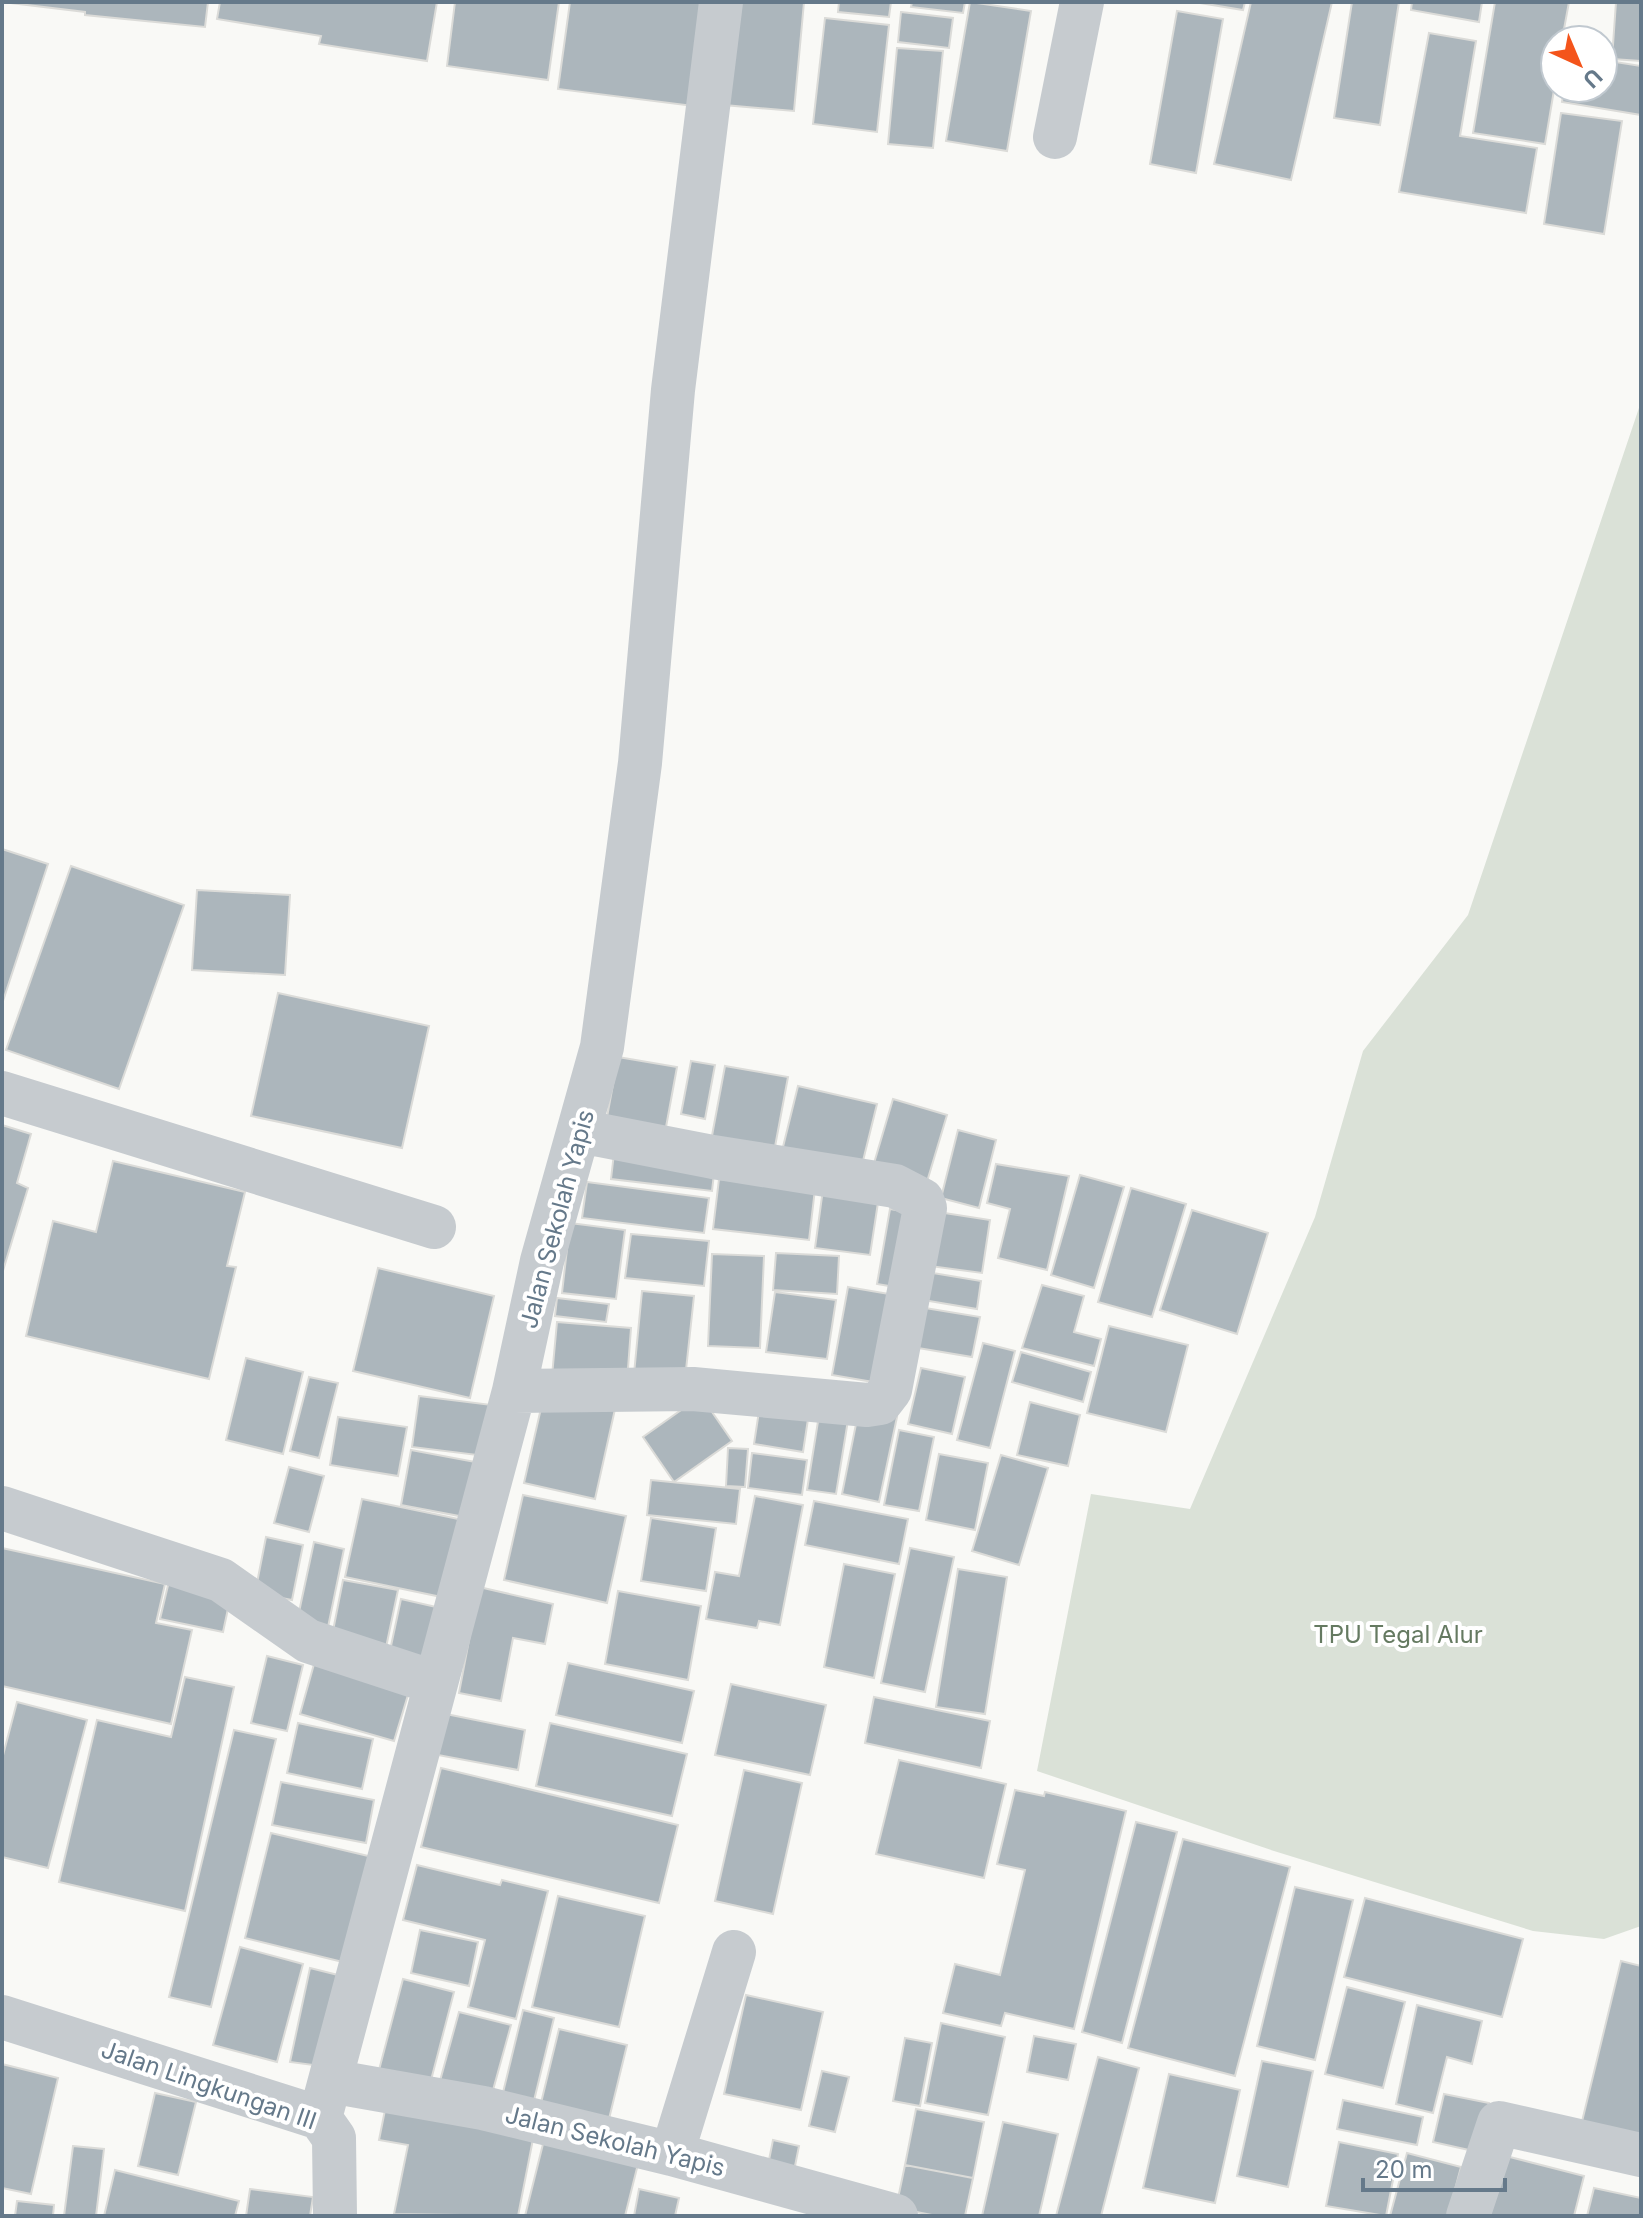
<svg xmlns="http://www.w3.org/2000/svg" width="1643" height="2218" font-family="Inter,sans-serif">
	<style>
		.green { fill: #dae1d7 }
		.building { fill: #acb6bc; stroke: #dbdbd8; stroke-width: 2 }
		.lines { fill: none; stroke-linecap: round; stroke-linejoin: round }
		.minor { stroke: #c6cbcf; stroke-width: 44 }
		.labels { text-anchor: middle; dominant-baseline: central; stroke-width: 8; stroke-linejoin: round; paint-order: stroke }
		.street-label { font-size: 24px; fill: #65798a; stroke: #fff }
		.park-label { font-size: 24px; fill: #657a61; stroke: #fff }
	</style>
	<rect width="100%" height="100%" fill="#f9f9f6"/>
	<path class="green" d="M1641 402V1926L1604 1939 1533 1931 1274 1851 1037 1771 1091 1494 1190 1509 1315 1217 1363 1051 1468 915Z"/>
	<path class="building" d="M2 2H208L205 27 85 15V12Z
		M220 2H437L427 61 319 44 321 36 217 19Z
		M455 2H559L548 80 447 66Z
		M570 2H708L693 106 558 89Z
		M733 2H804L794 111 724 105Z
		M839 2H891L889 17 838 12Z
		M912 2H965L963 13 911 7Z
		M970 2 1031 11 1007 151 946 141Z
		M1194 2H1245L1243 10Z
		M1251 2H1332L1291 180 1214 164Z
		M1352 2H1399L1380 125 1334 118Z
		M1412 2H1482L1479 22 1411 10Z
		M1495 2H1569L1562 40H1555V84L1545 144 1473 133Z
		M1616 2H1641V61L1612 59Z
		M1177 11 1223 19 1196 173 1150 164Z
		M901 12 953 18 949 48 898 42Z
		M825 18 889 25 877 132 813 124Z
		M1429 33 1476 41 1460 136 1537 148 1526 213 1399 192Z
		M897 48 943 51 933 148 888 144Z
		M1603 60 1641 66V115L1562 102 1564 88H1603Z
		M1561 113 1622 121 1604 234 1544 224Z
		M2 849 48 864 2 1004Z
		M71 866 184 905 119 1089 6 1050Z
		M197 890 290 895 285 975 192 970Z
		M278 993 429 1026 402 1148 251 1116Z
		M618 1057 677 1067 664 1138 605 1128Z
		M691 1061 715 1065 705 1119 681 1114Z
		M725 1066 788 1077 774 1152 711 1141Z
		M798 1086 877 1104 861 1169 782 1151Z
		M893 1099 947 1115 926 1185 872 1170Z
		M2 1125 31 1134 17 1183 28 1188 2 1274Z
		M958 1130 996 1140 979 1208 941 1198Z
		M614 1153 715 1165 712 1191 611 1179Z
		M113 1161 245 1192 227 1266 236 1267 209 1379 26 1336 53 1221 96 1232Z
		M996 1164 1069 1176 1047 1270 998 1258 1010 1209 987 1203Z
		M1080 1175 1124 1187 1094 1288 1051 1275Z
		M719 1179 815 1189 809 1240 713 1229Z
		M587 1182 709 1198 704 1233 582 1218Z
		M1131 1188 1186 1204 1152 1317 1098 1302Z
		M823 1189 879 1196 870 1255 815 1248Z
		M890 1209 914 1213 901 1288 877 1284Z
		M1192 1210 1268 1233 1237 1334 1160 1310Z
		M938 1212 990 1220 982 1273 930 1266Z
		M570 1223 625 1230 616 1299 562 1293Z
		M631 1234 709 1241 704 1286 625 1278Z
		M776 1253 839 1256 837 1294 773 1290Z
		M712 1254 764 1256 760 1348 708 1346Z
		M378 1268 494 1296 470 1398 353 1371Z
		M921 1271 981 1281 977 1309 917 1299Z
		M1042 1285 1084 1296 1074 1332 1101 1339 1094 1366 1022 1348Z
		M848 1287 895 1295 879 1383 832 1375Z
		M642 1291 694 1296 685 1379 634 1374Z
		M775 1292 836 1300 827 1359 766 1352Z
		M557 1298 609 1304 606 1322 555 1316Z
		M913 1306 980 1317 972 1357 906 1346Z
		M557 1322 631 1328 627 1382 552 1376Z
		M1109 1326 1188 1345 1166 1432 1087 1413Z
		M983 1343 1015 1351 990 1448 957 1440Z
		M1021 1352 1091 1372 1083 1402 1012 1382Z
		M246 1358 303 1372 283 1454 226 1440Z
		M921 1368 965 1377 952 1434 908 1424Z
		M309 1377 338 1383 319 1458 290 1451Z
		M544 1395 615 1409 595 1499 524 1483Z
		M419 1396 492 1405 485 1456 412 1447Z
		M701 1396 732 1441 674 1482 643 1437Z
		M761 1398 810 1406 803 1452 754 1444Z
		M1030 1402 1080 1415 1068 1466 1017 1455Z
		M820 1409 849 1414 836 1494 807 1490Z
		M859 1409 897 1417 879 1502 842 1494Z
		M338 1417 407 1427 398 1476 330 1465Z
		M899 1430 934 1437 919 1511 884 1505Z
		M728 1448 748 1449 745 1487 726 1486Z
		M411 1450 486 1464 475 1519 401 1505Z
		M752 1453 807 1460 802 1495 748 1488Z
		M939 1454 988 1463 975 1530 926 1520Z
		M1001 1455 1048 1468 1019 1565 972 1551Z
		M289 1467 324 1476 309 1532 274 1523Z
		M651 1480 740 1489 736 1524 647 1515Z
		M523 1495 626 1516 607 1603 504 1580Z
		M755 1496 803 1505 780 1625 759 1621 757 1628 706 1619 715 1572 739 1576Z
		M362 1499 468 1521 451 1599 345 1577Z
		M814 1501 908 1519 899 1564 805 1545Z
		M651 1518 716 1528 706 1591 641 1581Z
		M266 1537 303 1545 292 1600 255 1593Z
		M314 1542 344 1549 327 1632 296 1626Z
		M2 1548 165 1584 156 1623 192 1630 171 1724 2 1686Z
		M910 1548 954 1557 925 1692 881 1683Z
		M844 1564 895 1574 874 1678 824 1667Z
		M958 1569 1007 1577 985 1714 936 1707Z
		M170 1577 232 1590 223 1632 160 1619Z
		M343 1580 398 1590 384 1657 330 1646Z
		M479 1587 553 1604 545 1644 513 1638 501 1701 459 1693Z
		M618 1591 701 1606 688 1680 605 1664Z
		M401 1599 445 1609 432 1669 388 1660Z
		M267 1656 303 1665 287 1731 251 1723Z
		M316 1657 411 1685 394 1741 300 1714Z
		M568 1663 694 1691 682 1743 556 1715Z
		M185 1677 234 1687 185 1911 59 1882 97 1720 171 1737Z
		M731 1684 826 1705 810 1775 715 1755Z
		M874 1697 990 1721 981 1768 865 1743Z
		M17 1702 87 1720 48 1868 2 1857V1759Z
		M446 1714 525 1730 518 1770 438 1755Z
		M298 1723 373 1739 362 1789 287 1773Z
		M550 1723 687 1754 672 1816 536 1786Z
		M234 1730 276 1739 211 2007 169 1997Z
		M899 1760 1006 1784 984 1878 876 1854Z
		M441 1768 678 1825 659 1903 421 1847Z
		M744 1770 802 1783 773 1914 715 1901Z
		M281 1782 374 1800 366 1843 272 1825Z
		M1015 1790 1044 1796 1045 1792 1126 1811 1074 2029 1005 2013 1001 2026 943 2013 955 1964 1000 1975 1025 1870 997 1864Z
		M1136 1822 1177 1832 1122 2043 1082 2032Z
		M271 1833 381 1859 355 1965 245 1938Z
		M1183 1839 1290 1867 1235 2076 1128 2048Z
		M417 1865 500 1885 502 1880 548 1891 516 2019 468 2007 485 1940 403 1920Z
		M1295 1887 1353 1900 1315 2060 1257 2046Z
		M558 1896 645 1916 619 2027 532 2007Z
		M1365 1898 1523 1939 1502 2017 1344 1977Z
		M420 1930 478 1942 469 1986 411 1973Z
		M240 1947 303 1964 277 2062 213 2045Z
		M1621 1961 1641 1966V2153L1578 2138Z
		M310 1968 350 1978 328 2067 290 2062Z
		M403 1979 454 1992 430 2084 379 2070Z
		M1347 1987 1405 2002 1383 2088 1325 2074Z
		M746 1995 823 2012 801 2110 724 2094Z
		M1417 2005 1482 2021 1472 2064 1447 2057 1433 2113 1396 2104Z
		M523 2010 554 2018 531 2113 500 2105Z
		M459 2012 511 2025 490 2101 438 2088Z
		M941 2023 1005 2037 988 2115 925 2103Z
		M559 2029 627 2045 608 2123 540 2107Z
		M1034 2036 1076 2044 1068 2080 1027 2072Z
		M905 2038 932 2043 920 2106 893 2101Z
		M1098 2057 1139 2068 1101 2216H1056Z
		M1262 2061 1313 2071 1288 2187 1237 2176Z
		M2 2064 58 2078 31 2194 2 2188Z
		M822 2071 849 2077 835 2132 809 2126Z
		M1169 2074 1240 2090 1215 2203 1143 2188Z
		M155 2093 196 2102 178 2175 138 2166Z
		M1444 2094 1489 2103 1478 2152 1433 2142Z
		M1343 2100 1423 2117 1417 2145 1337 2129Z
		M916 2109 984 2122 973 2178 905 2165Z
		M385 2110 534 2134 518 2216 394 2214 408 2145 379 2140Z
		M1003 2122 1058 2134 1039 2216H982Z
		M547 2128 641 2152 625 2216H525Z
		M773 2140 799 2146 793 2176 767 2170Z
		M1339 2142 1398 2154 1386 2216 1326 2206Z
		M73 2146 104 2149 96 2216H64Z
		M1407 2153 1461 2167 1448 2216H1390Z
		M1502 2155 1584 2176 1574 2216H1486Z
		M905 2165 973 2178 965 2216H937L896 2208Z
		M115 2170 239 2201 235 2216H104Z
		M1594 2188 1641 2198V2216H1587Z
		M250 2189 313 2197 310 2216H246Z
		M639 2189 679 2198 675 2216H634Z
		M17 2201 54 2205 53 2216H15Z"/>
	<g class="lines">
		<path class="minor" d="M1055 137 1082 2
			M2 1093 434 1227
			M514 1391 693 1389 867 1405 880 1403 890 1390 925 1208 922 1200 895 1186 713 1157 579 1131
			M2 1508 221 1580 308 1641 436 1683
			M2 2017 320 2118 334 2138 335 2216
			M330 2081 483 2108 672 2154 896 2216
			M320 2118 514 1391 542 1261 602 1047 640 763 673 390 721 2
			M672 2154 734 1952
			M1468 2216 1499 2123 1641 2155"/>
	</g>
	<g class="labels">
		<g class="street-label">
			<text transform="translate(557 1219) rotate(-75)">Jalan Sekolah Yapis</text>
			<text transform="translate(209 2085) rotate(19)">Jalan Lingkungan III</text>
			<text transform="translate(615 2141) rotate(14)">Jalan Sekolah Yapis</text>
		</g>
		<g class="park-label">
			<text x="1398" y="1634">TPU Tegal Alur</text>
		</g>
	</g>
	<rect width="1643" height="2218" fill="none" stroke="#65798a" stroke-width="8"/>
	<g transform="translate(1579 64) rotate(136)"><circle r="38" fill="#ffffff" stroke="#c1c9d0" stroke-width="2"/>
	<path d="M0-6L14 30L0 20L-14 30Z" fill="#f4541b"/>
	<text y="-12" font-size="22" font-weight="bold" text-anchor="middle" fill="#65798a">U</text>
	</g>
	<path d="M1363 2178v12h142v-12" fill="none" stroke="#65798a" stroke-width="4"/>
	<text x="1375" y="2178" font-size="24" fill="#65798a" stroke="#ffffff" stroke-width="6" paint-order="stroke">20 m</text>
</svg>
